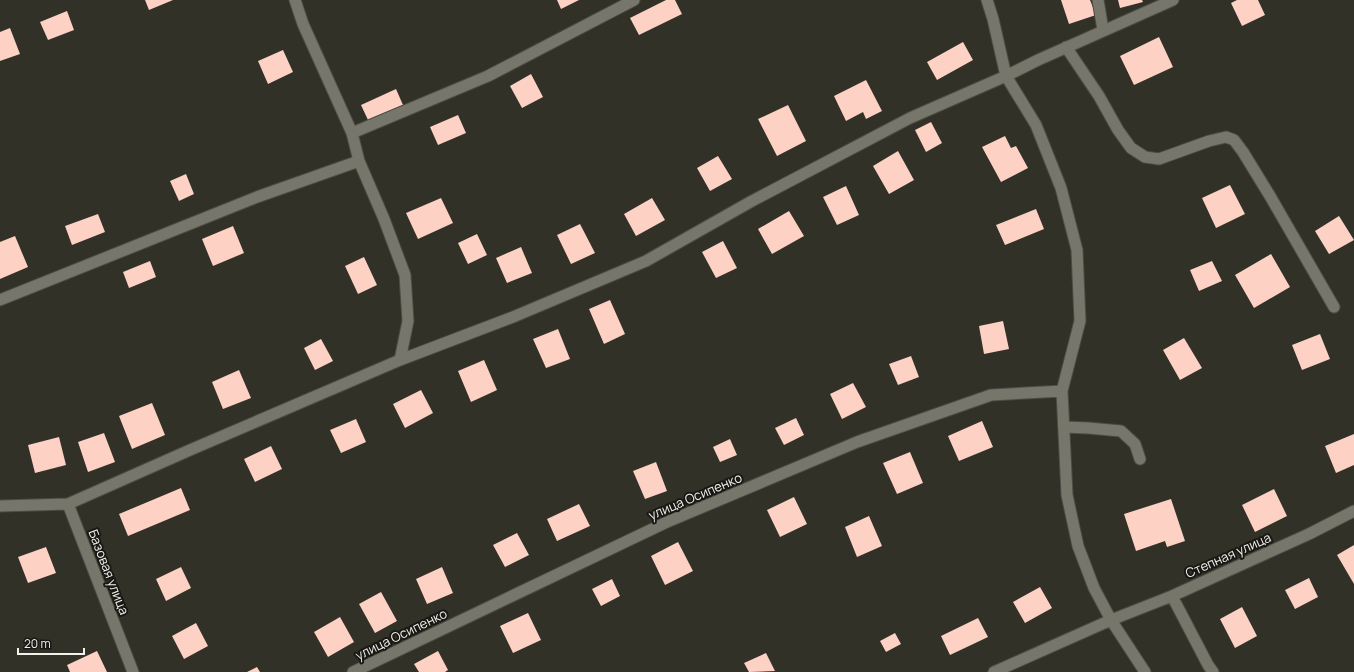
<svg xmlns="http://www.w3.org/2000/svg" width="1354" height="672" font-family="Manrope,sans-serif">
	<style>
		.building { fill: #fdd1c4 }
		.lines { fill: none; stroke-linecap: round; stroke-linejoin: round }
		.service-casing { stroke: #4e4d45; stroke-width: 13 }
		.minor-casing { stroke: #4e4d45; stroke-width: 13 }
		.service { stroke: #77766b; stroke-width: 11 }
		.minor { stroke: #77766b; stroke-width: 11 }
		.labels { text-anchor: middle; dominant-baseline: central; stroke-width: 4; stroke-linejoin: round; paint-order: stroke }
		.street-label { font-size: 13px; fill: #f2f1eb; stroke: #191814 }
	</style>
	<rect width="100%" height="100%" fill="#323128"/>
	<path class="building" d="M145 0H173L149 10Z
		M557 0H579L561 9Z
		M666 0H675L682 14 639 35 630 18Z
		M1061 0H1090L1096 15 1069 24Z
		M1118 0H1142L1143 2 1120 8Z
		M1237 0H1258L1265 15 1242 26 1231 3Z
		M67 11 74 30 48 40 40 22Z
		M10 28 20 54 0 61V32Z
		M1159 37 1173 67 1134 85 1120 56Z
		M963 42 973 60 937 80 927 62Z
		M283 50 293 72 268 84 258 61Z
		M531 74 543 97 522 108 510 86Z
		M866 80 882 111 866 119 863 112 846 121 834 96Z
		M396 89 403 105 368 120 361 105Z
		M788 105 806 141 777 156 758 119Z
		M458 115 466 133 438 145 430 127Z
		M931 122 942 143 926 152 915 130Z
		M1005 136 1011 148 1016 146 1028 168 1001 182 982 147Z
		M898 151 914 180 889 194 873 166Z
		M718 156 732 179 710 191 697 168Z
		M186 174 194 194 179 201 170 181Z
		M1230 185 1245 214 1216 228 1202 198Z
		M846 186 859 215 837 225 823 197Z
		M441 198 453 223 418 239 406 213Z
		M652 198 665 220 636 236 624 214Z
		M1036 209 1044 229 1005 245 996 225Z
		M789 211 804 236 772 254 758 229Z
		M98 214 105 232 72 245 65 226Z
		M1339 216 1354 240 1329 254 1315 231Z
		M580 224 595 253 571 264 557 235Z
		M233 226 244 253 213 266 202 239Z
		M477 234 487 255 468 264 458 243Z
		M15 236 28 267 0 279V242Z
		M723 241 737 268 716 278 702 252Z
		M521 247 532 273 507 283 496 258Z
		M1271 254 1290 287 1254 308 1235 275Z
		M364 257 377 285 358 294 345 266Z
		M150 261 156 277 129 288 123 272Z
		M1212 261 1222 281 1199 291 1190 270Z
		M610 300 625 334 604 344 589 309Z
		M1003 321 1009 349 984 354 979 326Z
		M558 329 570 359 546 368 533 339Z
		M1320 334 1330 359 1302 370 1292 345Z
		M1184 338 1202 368 1180 380 1163 350Z
		M321 339 333 361 315 370 304 348Z
		M911 356 919 377 898 385 889 364Z
		M484 360 497 390 471 402 458 371Z
		M239 370 251 398 223 409 212 382Z
		M853 383 866 407 842 419 830 394Z
		M421 390 433 413 405 428 393 404Z
		M152 403 165 435 132 449 119 416Z
		M796 418 804 435 784 445 775 428Z
		M356 419 366 442 341 453 330 430Z
		M982 421 993 447 959 461 948 436Z
		M104 433 115 462 88 472 78 442Z
		M1354 434V465L1336 473 1325 446Z
		M59 437 66 465 35 473 28 445Z
		M730 439 737 455 720 462 713 447Z
		M271 446 282 469 255 482 244 459Z
		M910 452 923 483 897 494 883 463Z
		M656 462 667 491 645 499 633 471Z
		M181 488 190 510 128 536 119 514Z
		M1274 489 1287 516 1255 532 1242 505Z
		M794 497 807 524 780 537 767 510Z
		M1171 499 1185 541 1167 547 1165 541 1136 551 1124 514Z
		M579 504 590 526 557 541 547 519Z
		M869 516 882 546 857 557 845 527Z
		M517 533 529 555 505 567 493 545Z
		M678 542 693 571 665 585 651 556Z
		M1354 545V584L1337 555Z
		M46 547 56 573 28 583 18 557Z
		M181 567 191 588 166 601 156 579Z
		M442 567 453 593 427 604 416 579Z
		M1309 578 1318 597 1295 609 1285 590Z
		M612 579 620 596 601 606 592 589Z
		M1040 587 1052 608 1025 623 1013 602Z
		M381 592 397 621 375 633 359 604Z
		M1242 607 1257 636 1235 648 1220 619Z
		M528 613 541 640 513 653 500 626Z
		M340 617 354 642 328 657 314 632Z
		M978 618 988 637 950 655 941 636Z
		M196 623 208 646 184 659 172 636Z
		M895 633 901 644 886 652 880 641Z
		M97 651 107 672H70L67 665Z
		M438 651 448 670 445 672H419L414 664Z
		M766 653 775 671 749 672 744 663Z
		M257 667 260 672H247Z"/>
	<g class="lines">
		<defs>
			<path id="service" d="M1098 0 1103 30
				M1064 427 1088 428 1121 431 1135 444 1140 459"/>
			<path id="minor" d="M295 0 303 24 352 133 359 161 384 219 405 275 408 321 400 360
				M987 0 993 19 1006 76 1036 125 1061 188 1077 250 1080 321 1062 391 1067 495 1078 546 1094 588 1111 620 1145 672
				M1066 47 1099 96 1118 130 1131 148 1145 157 1159 159 1209 141 1226 137 1234 140 1243 152 1270 196 1334 307
				M352 133 488 76 634 0
				M0 300 257 197 359 161
				M68 504 133 672
				M0 506 68 504 190 450 400 360 513 317 646 261 752 201 910 118 1006 76 1038 60 1173 0
				M1172 596 1208 665 1213 672
				M353 672 667 522 857 442 991 395 1062 391
				M994 672 1111 620 1172 596 1309 534 1354 511"/>
		</defs>
		<use href="#service" class="service-casing"/>
		<use href="#minor" class="minor-casing"/>
		<use href="#service" class="service"/>
		<use href="#minor" class="minor"/>
	</g>
	<g class="labels">
		<g class="street-label">
			<text transform="translate(695 496) rotate(-23)">улица Осипенко</text>
			<text transform="translate(1228 555) rotate(-24)">Степная улица</text>
			<text transform="translate(109 572) rotate(69)">Базовая улица</text>
			<text transform="translate(401 634) rotate(-26)">улица Осипенко</text>
		</g>
	</g>
	<path d="M18 648v6h66v-6" fill="none" stroke="#f2f1eb" stroke-width="2"/>
	<text x="24" y="648" font-size="12" fill="#f2f1eb" stroke="#191814" stroke-width="3" paint-order="stroke">20 m</text>
</svg>
